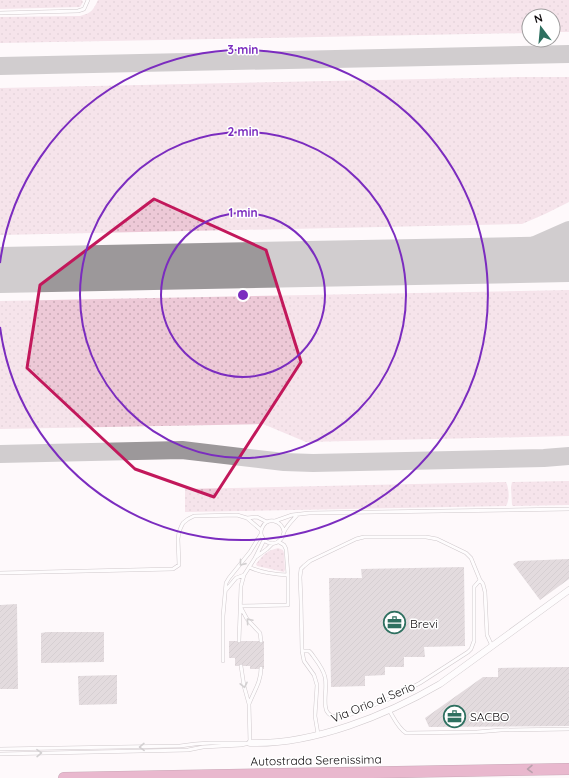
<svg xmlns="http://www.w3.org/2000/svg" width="569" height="778" font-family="Quicksand,sans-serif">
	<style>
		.green { fill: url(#green-dots) }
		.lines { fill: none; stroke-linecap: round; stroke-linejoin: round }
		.taxiway { stroke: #9c989a; stroke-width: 18 }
		.runway { stroke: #9c989a; stroke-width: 46 }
		.building { fill: url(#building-hatch) }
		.lane-casing { stroke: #9a8e93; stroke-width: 4 }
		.street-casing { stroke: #9a8e93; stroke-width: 7 }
		.highway-casing { stroke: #8c4867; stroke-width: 12 }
		.lane { stroke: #fff; stroke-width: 3 }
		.street { stroke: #fff; stroke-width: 6 }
		.highway { stroke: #d06998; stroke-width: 11 }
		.oneway { stroke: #9f9d9e }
		.oneway2 { stroke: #66354c }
		.marked { fill: none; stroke: #c2185b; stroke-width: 3; stroke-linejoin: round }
		.ring { fill: none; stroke: #7b2cbf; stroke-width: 2 }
		.labels { text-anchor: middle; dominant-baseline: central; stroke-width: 3; stroke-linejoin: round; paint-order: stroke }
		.poi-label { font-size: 12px; fill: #0f0b0d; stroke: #fff; text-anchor: start }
		.street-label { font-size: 12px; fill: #0f0b0d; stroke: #fff }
		.centre { fill: #7b2cbf; stroke: #fff; stroke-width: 2 }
		.ring-label { font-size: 12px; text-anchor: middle; font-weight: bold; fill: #7b2cbf; stroke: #fff; stroke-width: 3; stroke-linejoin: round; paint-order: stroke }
	</style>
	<defs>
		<pattern id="green-dots" width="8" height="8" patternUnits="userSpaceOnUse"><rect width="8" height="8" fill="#edc9d7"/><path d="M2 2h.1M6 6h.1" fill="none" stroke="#caabb7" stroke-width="1.8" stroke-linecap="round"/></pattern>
		<pattern id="building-hatch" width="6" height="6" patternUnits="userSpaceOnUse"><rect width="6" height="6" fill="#c3b6ba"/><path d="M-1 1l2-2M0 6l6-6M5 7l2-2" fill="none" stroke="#a69b9f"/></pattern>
	</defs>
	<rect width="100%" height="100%" fill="#fef9fb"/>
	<path class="green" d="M0 0H82L83 2 80 7 0 9Z
		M98 0H569V32H553V16H529V33L0 43V17L80 16C92 13 93 10 98 0Z
		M516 77H569V202L545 214 522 224 0 235V88Z
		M569 290V436L306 442 263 424 0 429V301Z
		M569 481V505L513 506 512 505 511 487 512 482Z
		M506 482C509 488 510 500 506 506L185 512V489Z
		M278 548 283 550 284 553 285 570 284 572 257 566 256 564C264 554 266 551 278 548Z"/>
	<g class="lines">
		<path class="taxiway" d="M0 66 569 54
			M464 261 522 250 535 245 569 230
			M0 454 182 450 284 462 313 463 544 458 569 456"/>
		<path class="runway" d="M0 270 569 259"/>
	</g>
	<path class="building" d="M569 559V579L540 600 513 564 518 561Z
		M464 567 465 646 424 647 425 657H404V667H385V675L365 676V686L331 687 329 578H362L361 569Z
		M17 604 18 689H0V605Z
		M47 632H104V662L41 663V633Z
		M229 641H264V669H250V666H235V658H229Z
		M569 667V726L429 727 425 718 483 677H498V668Z
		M117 675V704L79 705 78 676Z"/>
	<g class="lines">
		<defs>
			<path id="lane" d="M0 13 78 11 84 9 88 0
				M247 518 261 530
				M275 521 292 515 309 513 569 509
				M284 532C282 520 267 516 262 528 257 539 272 549 280 540 283 538 283 535 284 532 287 525 293 520 298 514
				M256 557 267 549 272 544
				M249 567C259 572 277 575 288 575
				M0 573 173 569 179 565 178 539 179 532 181 527 183 523 188 519 194 516 237 515 247 518 257 517 267 522
				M226 590 236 578 244 575
				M240 606 288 605V575L286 549 284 545 279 542
				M241 608 247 619 260 633 261 641
				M239 641 241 586 244 575 255 558 264 540
				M302 651H309L311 653C316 660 323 668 325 677 329 694 315 720 344 717L394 697 420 683 468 652 471 649 474 641V587L480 580
				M223 661V616L226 583 229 578 250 552 261 534
				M241 666 244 686 249 704 250 743
				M249 704C254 691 261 682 261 668
				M389 710C394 718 398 728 406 733L477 732 501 730 569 729
				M318 734 315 716 317 685 314 675 304 661 302 651 301 601 300 577 301 569 304 566 310 561 356 539 364 537H426L437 539 466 553 471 558 480 580 483 584 485 592 487 635 492 646
				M0 749 180 746 195 744 210 743H246
				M0 754 188 750 203 747 241 745 250 743"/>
			<path id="street" d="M250 743C313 745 387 715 440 684L569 590"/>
			<path id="highway" d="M64 778 569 769"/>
		</defs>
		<use href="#lane" class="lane-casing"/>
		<use href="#street" class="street-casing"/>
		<use href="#highway" class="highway-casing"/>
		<use href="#lane" class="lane"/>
		<use href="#street" class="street"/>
		<use href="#highway" class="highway"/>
	</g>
	<defs><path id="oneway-chevron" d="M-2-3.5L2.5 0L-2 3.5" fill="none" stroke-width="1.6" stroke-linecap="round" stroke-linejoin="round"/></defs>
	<g class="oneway">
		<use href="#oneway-chevron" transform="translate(242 563) rotate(129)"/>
		<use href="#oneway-chevron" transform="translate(249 621) rotate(-131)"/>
		<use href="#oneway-chevron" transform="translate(244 685) rotate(78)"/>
		<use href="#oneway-chevron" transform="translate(142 747) rotate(179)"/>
		<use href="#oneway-chevron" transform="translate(39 753) rotate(-1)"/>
	</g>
	<use class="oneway2" href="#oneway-chevron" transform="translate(530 769) rotate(179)"/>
	<path d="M0 0H569V778H0ZM154 199 266 250 301 362 214 497 135 469 27 368 40 285Z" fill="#fef9fb" fill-opacity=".55" fill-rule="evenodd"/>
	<path class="marked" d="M154 199 266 250 301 362 214 497 135 469 27 368 40 285Z"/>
	<g class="ring">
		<circle cx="243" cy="295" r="82"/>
		<circle cx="243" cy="295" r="163"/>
		<path d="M0 263A245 245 0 1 1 0 327"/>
	</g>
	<defs>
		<symbol id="office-ring" viewBox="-11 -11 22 22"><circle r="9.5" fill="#fff" stroke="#2e7060" stroke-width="1.5"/><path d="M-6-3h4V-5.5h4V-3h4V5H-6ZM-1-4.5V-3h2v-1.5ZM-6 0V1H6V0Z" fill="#2e7060"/></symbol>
	</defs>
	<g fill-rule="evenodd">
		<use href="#office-ring" x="382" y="610" width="25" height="25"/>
		<use href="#office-ring" x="442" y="704" width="25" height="25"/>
	</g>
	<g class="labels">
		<g class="poi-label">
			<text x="410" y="623">Brevi</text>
			<text x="470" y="716">SACBO</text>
		</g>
		<g class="street-label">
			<text transform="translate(373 702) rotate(-22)">Via Orio al Serio</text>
			<text transform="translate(316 760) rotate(-1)">Autostrada Serenissima</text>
		</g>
	</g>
	<circle cx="243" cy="295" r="6" class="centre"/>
	<g class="ring-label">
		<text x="243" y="54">3 min</text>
		<text x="243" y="136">2 min</text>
		<text x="243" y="217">1 min</text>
	</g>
	<g transform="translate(541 28) rotate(344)"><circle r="19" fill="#ffffff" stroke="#9f9d9e"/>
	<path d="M0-3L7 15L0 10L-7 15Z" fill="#2e7060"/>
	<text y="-6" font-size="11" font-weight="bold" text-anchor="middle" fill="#0f0b0d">N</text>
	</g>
</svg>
